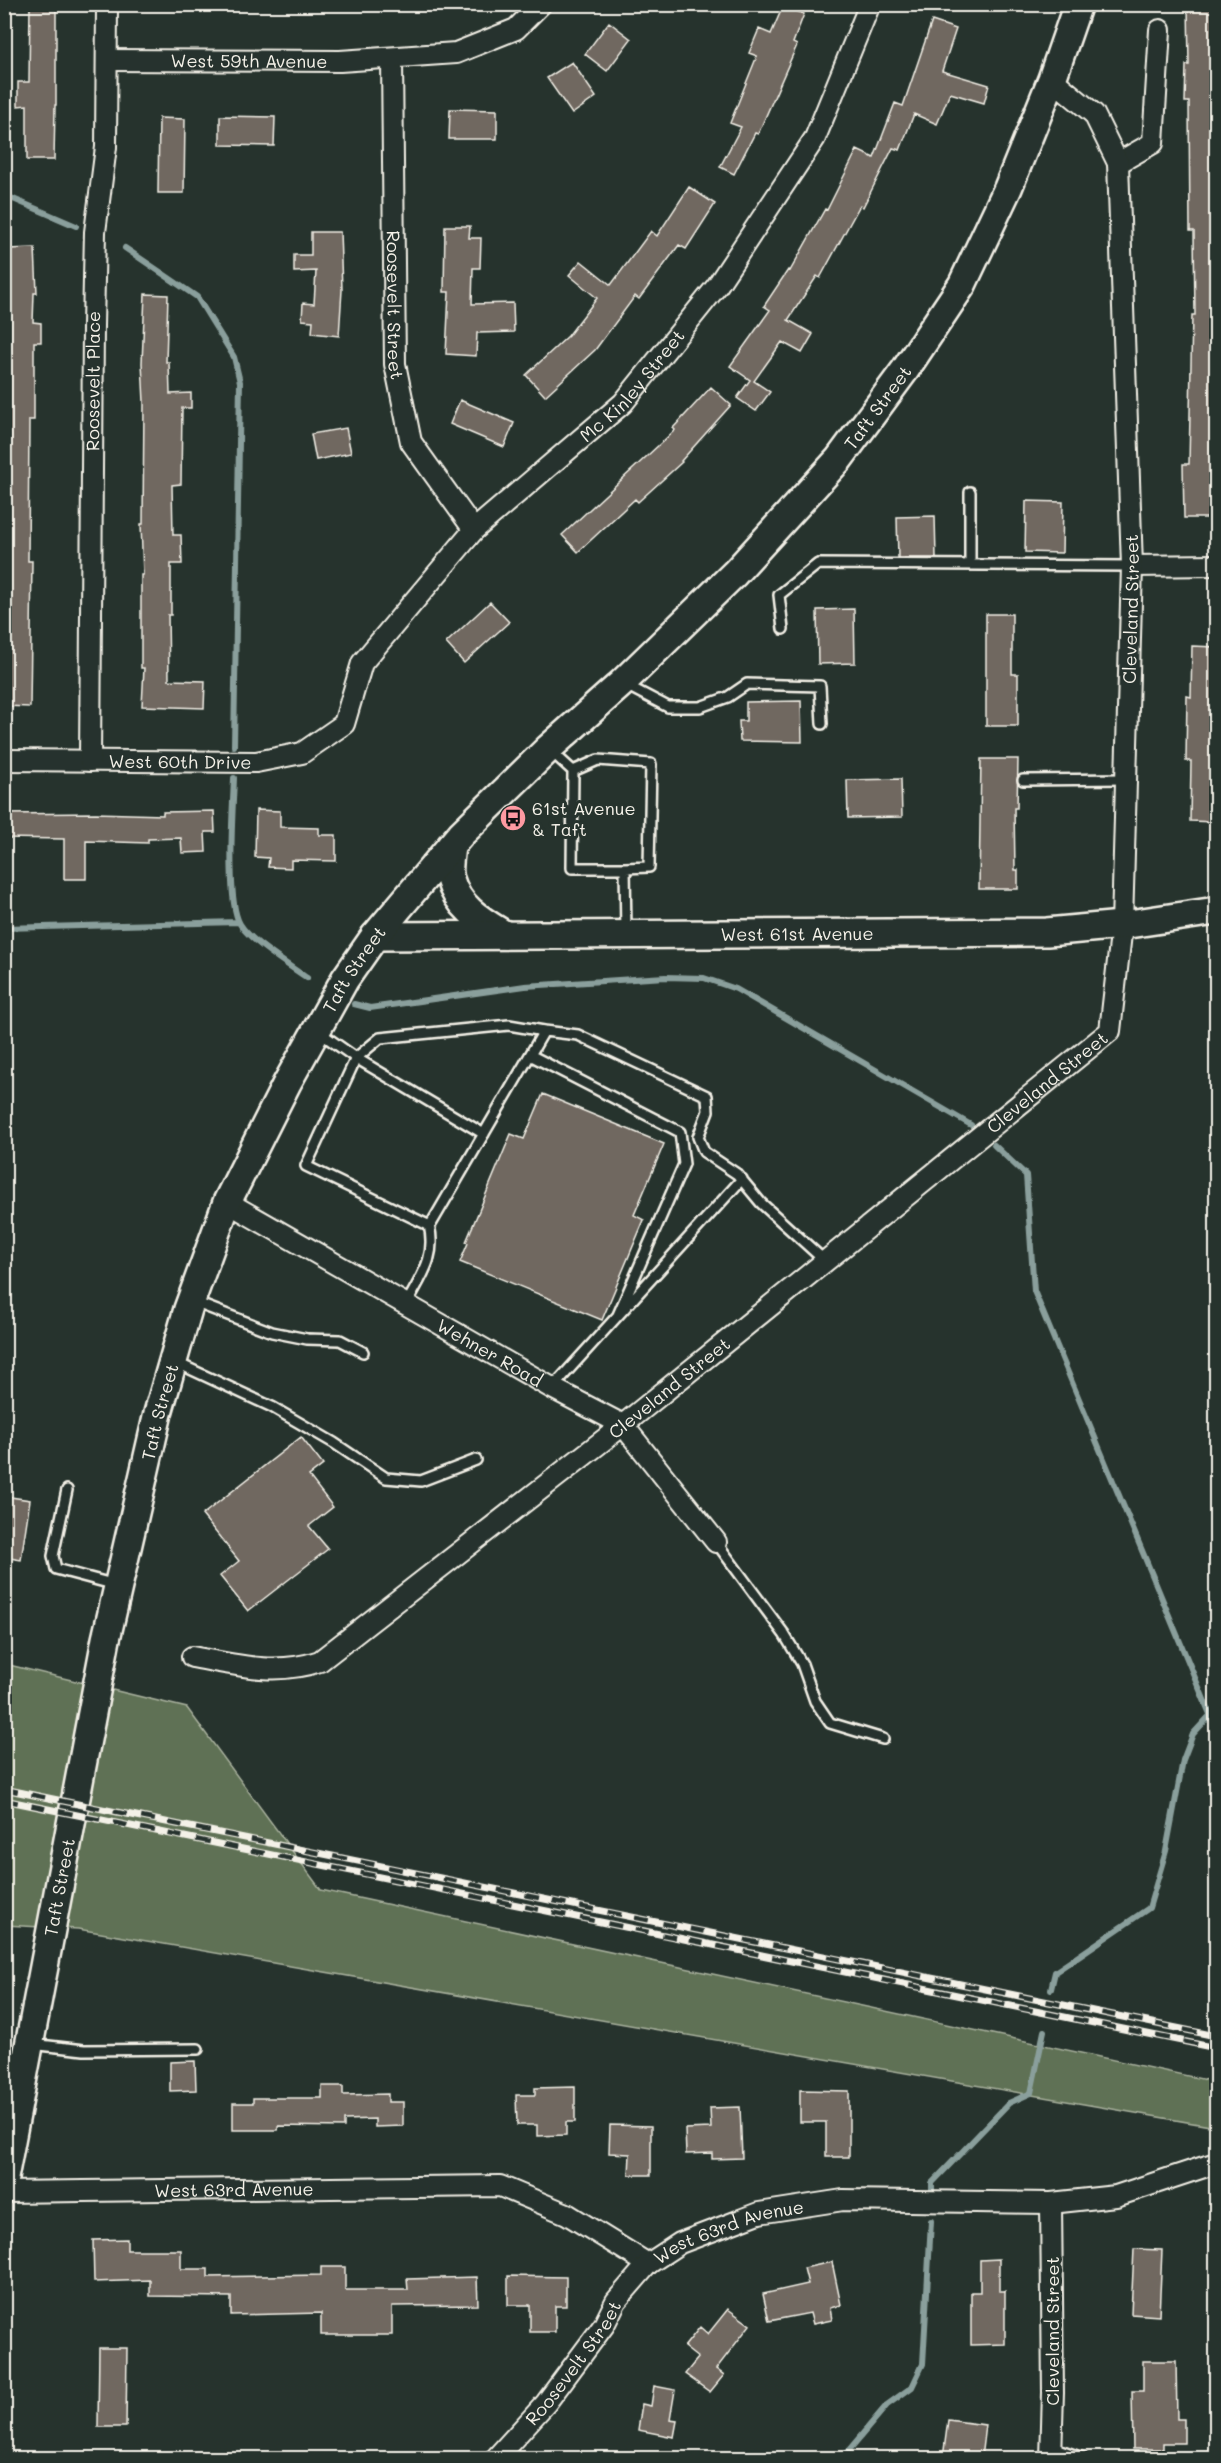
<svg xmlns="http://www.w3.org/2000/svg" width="1221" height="2463" font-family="Mali,sans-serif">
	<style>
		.green { fill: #5e7154; stroke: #a9b19e; stroke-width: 1.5 }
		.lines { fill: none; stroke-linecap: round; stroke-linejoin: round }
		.stream { stroke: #8a9f9c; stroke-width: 6 }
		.building { fill: #706760; stroke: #f4f1e8; stroke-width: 1.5 }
		.service-casing { stroke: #f4f1e8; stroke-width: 14 }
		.minor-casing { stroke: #f4f1e8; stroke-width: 24 }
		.secondary-casing { stroke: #f4f1e8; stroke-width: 32 }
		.service { stroke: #26332d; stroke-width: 9 }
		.minor { stroke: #26332d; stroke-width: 20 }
		.secondary { stroke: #26332d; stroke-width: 27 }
		.rail-casing { stroke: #f4f1e8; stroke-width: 7 }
		.rail { stroke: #26332d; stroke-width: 4.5; stroke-dasharray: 14; stroke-linecap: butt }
		.labels { text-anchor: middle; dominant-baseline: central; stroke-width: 6; stroke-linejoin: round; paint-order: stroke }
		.street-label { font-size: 18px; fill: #f4f1e8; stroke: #26332d }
		.poi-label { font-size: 18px; fill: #f4f1e8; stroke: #26332d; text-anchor: start }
	</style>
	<rect width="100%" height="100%" fill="#26332d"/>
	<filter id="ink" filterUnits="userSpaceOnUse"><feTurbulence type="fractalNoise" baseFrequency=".0167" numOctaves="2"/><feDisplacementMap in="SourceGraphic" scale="12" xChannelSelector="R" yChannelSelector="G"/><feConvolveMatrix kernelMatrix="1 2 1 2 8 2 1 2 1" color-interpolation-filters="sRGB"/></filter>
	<g filter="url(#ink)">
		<path class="green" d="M5 1664 187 1708 321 1890 1216 2082V2127L78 1929 5 1925Z"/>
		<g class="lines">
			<path class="stream" d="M4 195 76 226
				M125 248 197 297 234 357 240 382 234 746
				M234 778C233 808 226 901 240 924 250 941 290 966 307 978
				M4 928 238 922
				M354 1004 370 1008 525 986 665 977 704 978 736 989 971 1125
				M994 1145 1026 1175 1034 1291 1210 1714
				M1051 1989 1055 1972 1149 1908 1166 1851 1183 1760 1193 1734 1216 1709
				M932 2190V2183L1009 2103 1031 2093 1044 2031
				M844 2456 887 2405 912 2387 923 2364 931 2221"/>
		</g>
		<path class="building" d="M30 4H56V105H55L54 160H27V105L18 106V82H29Z
			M1188 4H1216L1215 518H1184L1183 464H1189L1192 315H1195L1194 231H1190L1189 102H1185L1186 65H1189Z
			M783 6 804 14 793 43 797 45 758 134 755 133 734 174 720 167 741 127 730 123 757 56 749 53 759 29 771 34Z
			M932 21 956 29 942 71 989 85 984 103 950 93 937 124 914 114 900 150 893 148 863 207 860 205 820 278 817 276 788 320 813 334 802 353 782 342 754 381 770 392 756 411 737 398 750 380 730 366 770 310 764 306 788 270 790 271 825 209 827 210 857 150 874 158 895 103 903 106Z
			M609 22 631 39 607 71 585 54Z
			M572 62 596 97 572 114 547 78Z
			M450 109 497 110V139H449Z
			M220 116 275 117 274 146 220 145Z
			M159 118 185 119 184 193H158Z
			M689 187 715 204 686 249 679 245 639 299 635 296 595 350 545 396 526 375 568 336 597 298 569 275 581 261 611 285 651 231 657 236Z
			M445 226H470L469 238H481L480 268H473L472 304 513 303 514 332 477 333 476 356 446 354 449 292H444Z
			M311 232H340L342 290 339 336 312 333 313 321 302 320 303 303 314 304 316 271 294 272V255H311Z
			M35 248 37 293H34L33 322 41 323V342H34V420H29L28 561H32L30 707 4 706V303H8L7 249Z
			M145 294 168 295 166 362H169L170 394 191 393V408H182L181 484 172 485 173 535H181L182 564H171V615H168L169 680 205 681 204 708 142 706 144 668H141V575H143L141 524H143L144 402 142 363Z
			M711 387 731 405 681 461 682 462 638 502 635 499 578 552 562 535 675 430 673 428Z
			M460 400 514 423 504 447 450 424Z
			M346 428 351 453 316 460 311 434Z
			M1026 501 1063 502 1062 553 1025 552Z
			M935 516 936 558H898L897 517Z
			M490 602 509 622 464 663 446 643Z
			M854 609 855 663 818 664 817 610Z
			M986 614H1012V674H1018V726H986Z
			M1192 646 1216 647V822L1190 821 1191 761H1186L1187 696 1191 697Z
			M801 701 802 742 740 741 739 721H746V702Z
			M981 759H1018L1017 808H1014L1015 870H1018V889H979Z
			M901 779 902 817 848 818 847 780Z
			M256 810 280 811V827L319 828V835H336V861L291 860V868L268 867 269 858 255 857Z
			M214 811 215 832H205L206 852 182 853 181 838 148 839V843L86 841V879H64V839L4 838V814L96 813 163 815V812Z
			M543 1094 664 1144 634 1215 644 1220 602 1320 460 1262 468 1243 466 1242 511 1134 524 1139Z
			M301 1437 323 1465 309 1476 333 1507 309 1526 328 1549 248 1611 220 1576 239 1561 202 1515Z
			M4 1496 30 1500 21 1560 4 1557Z
			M195 2061 196 2090 170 2091V2062Z
			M322 2086H343V2095L388 2094V2102H403V2126L375 2127V2119L344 2120V2127L278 2126V2130H233V2103H253V2098H322Z
			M575 2087V2122H566V2135L537 2136V2125H517L516 2095H535V2088Z
			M800 2090 849 2091V2157H826V2122H800Z
			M740 2107 742 2158 712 2159V2153L686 2154 685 2129 711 2128 710 2108Z
			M610 2125 651 2126V2175H629L630 2154 609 2153Z
			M127 2239V2250H181V2269H208V2277L321 2275V2267H345V2290H408L407 2279 477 2277 478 2305 392 2306V2335H321V2313L231 2315V2297L150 2296V2280L94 2282 93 2240Z
			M1134 2249 1162 2250 1159 2316 1131 2314Z
			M999 2259V2291H1005V2344L971 2345V2292H980V2260Z
			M832 2262 841 2305 830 2308 832 2320 813 2324 810 2313 769 2321 763 2294 808 2284 804 2268Z
			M508 2276 566 2277V2306H555V2332H530V2305H508Z
			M728 2309 750 2325 716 2369 724 2375 710 2392 685 2374 698 2358 684 2347 700 2327 708 2334Z
			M99 2348H127L126 2427H98Z
			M1143 2361H1176L1177 2419H1184V2443H1163V2449H1133L1132 2391H1143Z
			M654 2386 675 2390 670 2420 677 2421 674 2437 638 2430 642 2404 651 2406Z
			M948 2420 985 2425 981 2458H943Z"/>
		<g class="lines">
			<defs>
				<path id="service" d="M970 492V565
					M783 629 779 595 818 564 1132 566
					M624 684 668 707H700L728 697 747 684 820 686 822 724
					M551 751 573 771 572 868H625L626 932
					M573 771 598 760 651 764 649 867 625 868
					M1023 780 1126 779
					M544 1031 578 1035 707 1096 708 1111 698 1137 704 1152 737 1174 761 1203 825 1261
					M319 1032 356 1058 306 1166 430 1226C468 1161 506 1096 544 1031L509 1025 380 1038 356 1058 484 1134
					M530 1055 680 1132 684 1164 618 1315
					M194 1302 272 1332 307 1339 340 1340 363 1352
					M406 1305C421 1276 437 1258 429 1225
					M175 1362 272 1407 334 1443 386 1478 421 1481 476 1460
					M552 1388 742 1179
					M67 1490 53 1556 56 1569 116 1585
					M716 1542 784 1634 802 1664 815 1701 830 1723 883 1739
					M31 2044 84 2050 198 2049
					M1052 2447 1083 2458"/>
				<g id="minor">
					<path id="s1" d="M392 59 395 364 411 442 474 530"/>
					<path id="s2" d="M107 60 340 61 456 53 516 29 541 4"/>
					<path d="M1118 163 1153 143 1160 30"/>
					<path d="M1132 566 1216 565"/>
					<path id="s3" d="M4 760 256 762 302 753 344 724 362 663 474 530 623 403 717 286 815 138 870 4"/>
					<path id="s4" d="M90 761 93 326 95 232 106 147 107 4"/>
					<path id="s5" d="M227 1202 552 1388 623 1425 716 1542"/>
					<path id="s6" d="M192 1657C236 1665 276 1676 320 1661L623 1425 1110 1031 1122 925 1132 566 1118 163 1094 114 1052 79"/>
					<path id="s7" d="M4 2192 500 2186 567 2214 648 2264 680 2243 759 2213 843 2200 1051 2203 1116 2196 1216 2163"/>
					<path id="s8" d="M496 2458 546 2403 604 2325 616 2301 648 2264"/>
					<path d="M1051 2458 1053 2392 1051 2203"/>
				</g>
				<g id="secondary">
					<path d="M451 846C450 856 447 870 450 879 458 908 482 921 505 935"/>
					<path id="s9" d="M375 936 1047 932 1122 925 1216 911"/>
					<path id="s10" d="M4 2178 106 1639 158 1413 188 1309 227 1202 287 1083 345 979 375 936 461 834 549 748 622 683 735 573 839 459 905 370 962 285 1008 188 1052 79 1078 4"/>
				</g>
			</defs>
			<use href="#service" class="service-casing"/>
			<use href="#minor" class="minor-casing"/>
			<use href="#secondary" class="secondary-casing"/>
			<use href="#service" class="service"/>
			<use href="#minor" class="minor"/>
			<use href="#secondary" class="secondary"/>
			<defs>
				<path id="rail" d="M4 1789 1216 2036
					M4 1800 1216 2048"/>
			</defs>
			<use href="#rail" class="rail-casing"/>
			<use href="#rail" class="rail"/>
		</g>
	</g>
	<defs>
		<symbol id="bus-disc" viewBox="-11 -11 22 22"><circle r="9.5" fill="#ff9aa2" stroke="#26332d"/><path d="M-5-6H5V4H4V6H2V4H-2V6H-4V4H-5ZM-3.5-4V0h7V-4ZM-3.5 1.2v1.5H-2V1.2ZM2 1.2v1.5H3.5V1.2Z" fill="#111"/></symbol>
	</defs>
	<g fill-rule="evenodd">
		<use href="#bus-disc" x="498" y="803" width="30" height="30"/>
	</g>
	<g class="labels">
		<g class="street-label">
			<text stroke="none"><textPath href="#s2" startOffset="142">West 59th Avenue</textPath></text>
			<text stroke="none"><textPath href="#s1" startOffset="246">Roosevelt Street</textPath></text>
			<text stroke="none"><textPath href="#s4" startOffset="380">Roosevelt Place</textPath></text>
			<text stroke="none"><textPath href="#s3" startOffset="802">Mc Kinley Street</textPath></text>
			<text stroke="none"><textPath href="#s10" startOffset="2038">Taft Street</textPath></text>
			<text stroke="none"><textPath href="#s6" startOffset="1563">Cleveland Street</textPath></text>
			<text stroke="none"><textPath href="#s3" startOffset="176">West 60th Drive</textPath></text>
			<text stroke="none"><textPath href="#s9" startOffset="422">West 61st Avenue</textPath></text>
			<text stroke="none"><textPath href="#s10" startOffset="1268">Taft Street</textPath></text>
			<text stroke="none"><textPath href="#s6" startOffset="1059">Cleveland Street</textPath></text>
			<text stroke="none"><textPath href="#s5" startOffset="303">Wehner Road</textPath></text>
			<text stroke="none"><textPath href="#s6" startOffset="573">Cleveland Street</textPath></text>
			<text stroke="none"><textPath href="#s10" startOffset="782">Taft Street</textPath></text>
			<text stroke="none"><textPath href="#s10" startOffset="296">Taft Street</textPath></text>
			<text stroke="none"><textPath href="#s7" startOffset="230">West 63rd Avenue</textPath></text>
			<text stroke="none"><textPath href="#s7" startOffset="752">West 63rd Avenue</textPath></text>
			<text transform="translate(1052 2331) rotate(-90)">Cleveland Street</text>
			<text stroke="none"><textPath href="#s8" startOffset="123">Roosevelt Street</textPath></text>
		</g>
		<g class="poi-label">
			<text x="532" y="808">61st Avenue<tspan x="532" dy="21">&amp; Taft</tspan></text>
		</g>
	</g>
	<rect width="1221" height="2463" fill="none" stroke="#26332d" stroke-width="24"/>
	<rect x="12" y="12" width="1197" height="2439" fill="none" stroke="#f4f1e8" stroke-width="2" filter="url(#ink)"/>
</svg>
